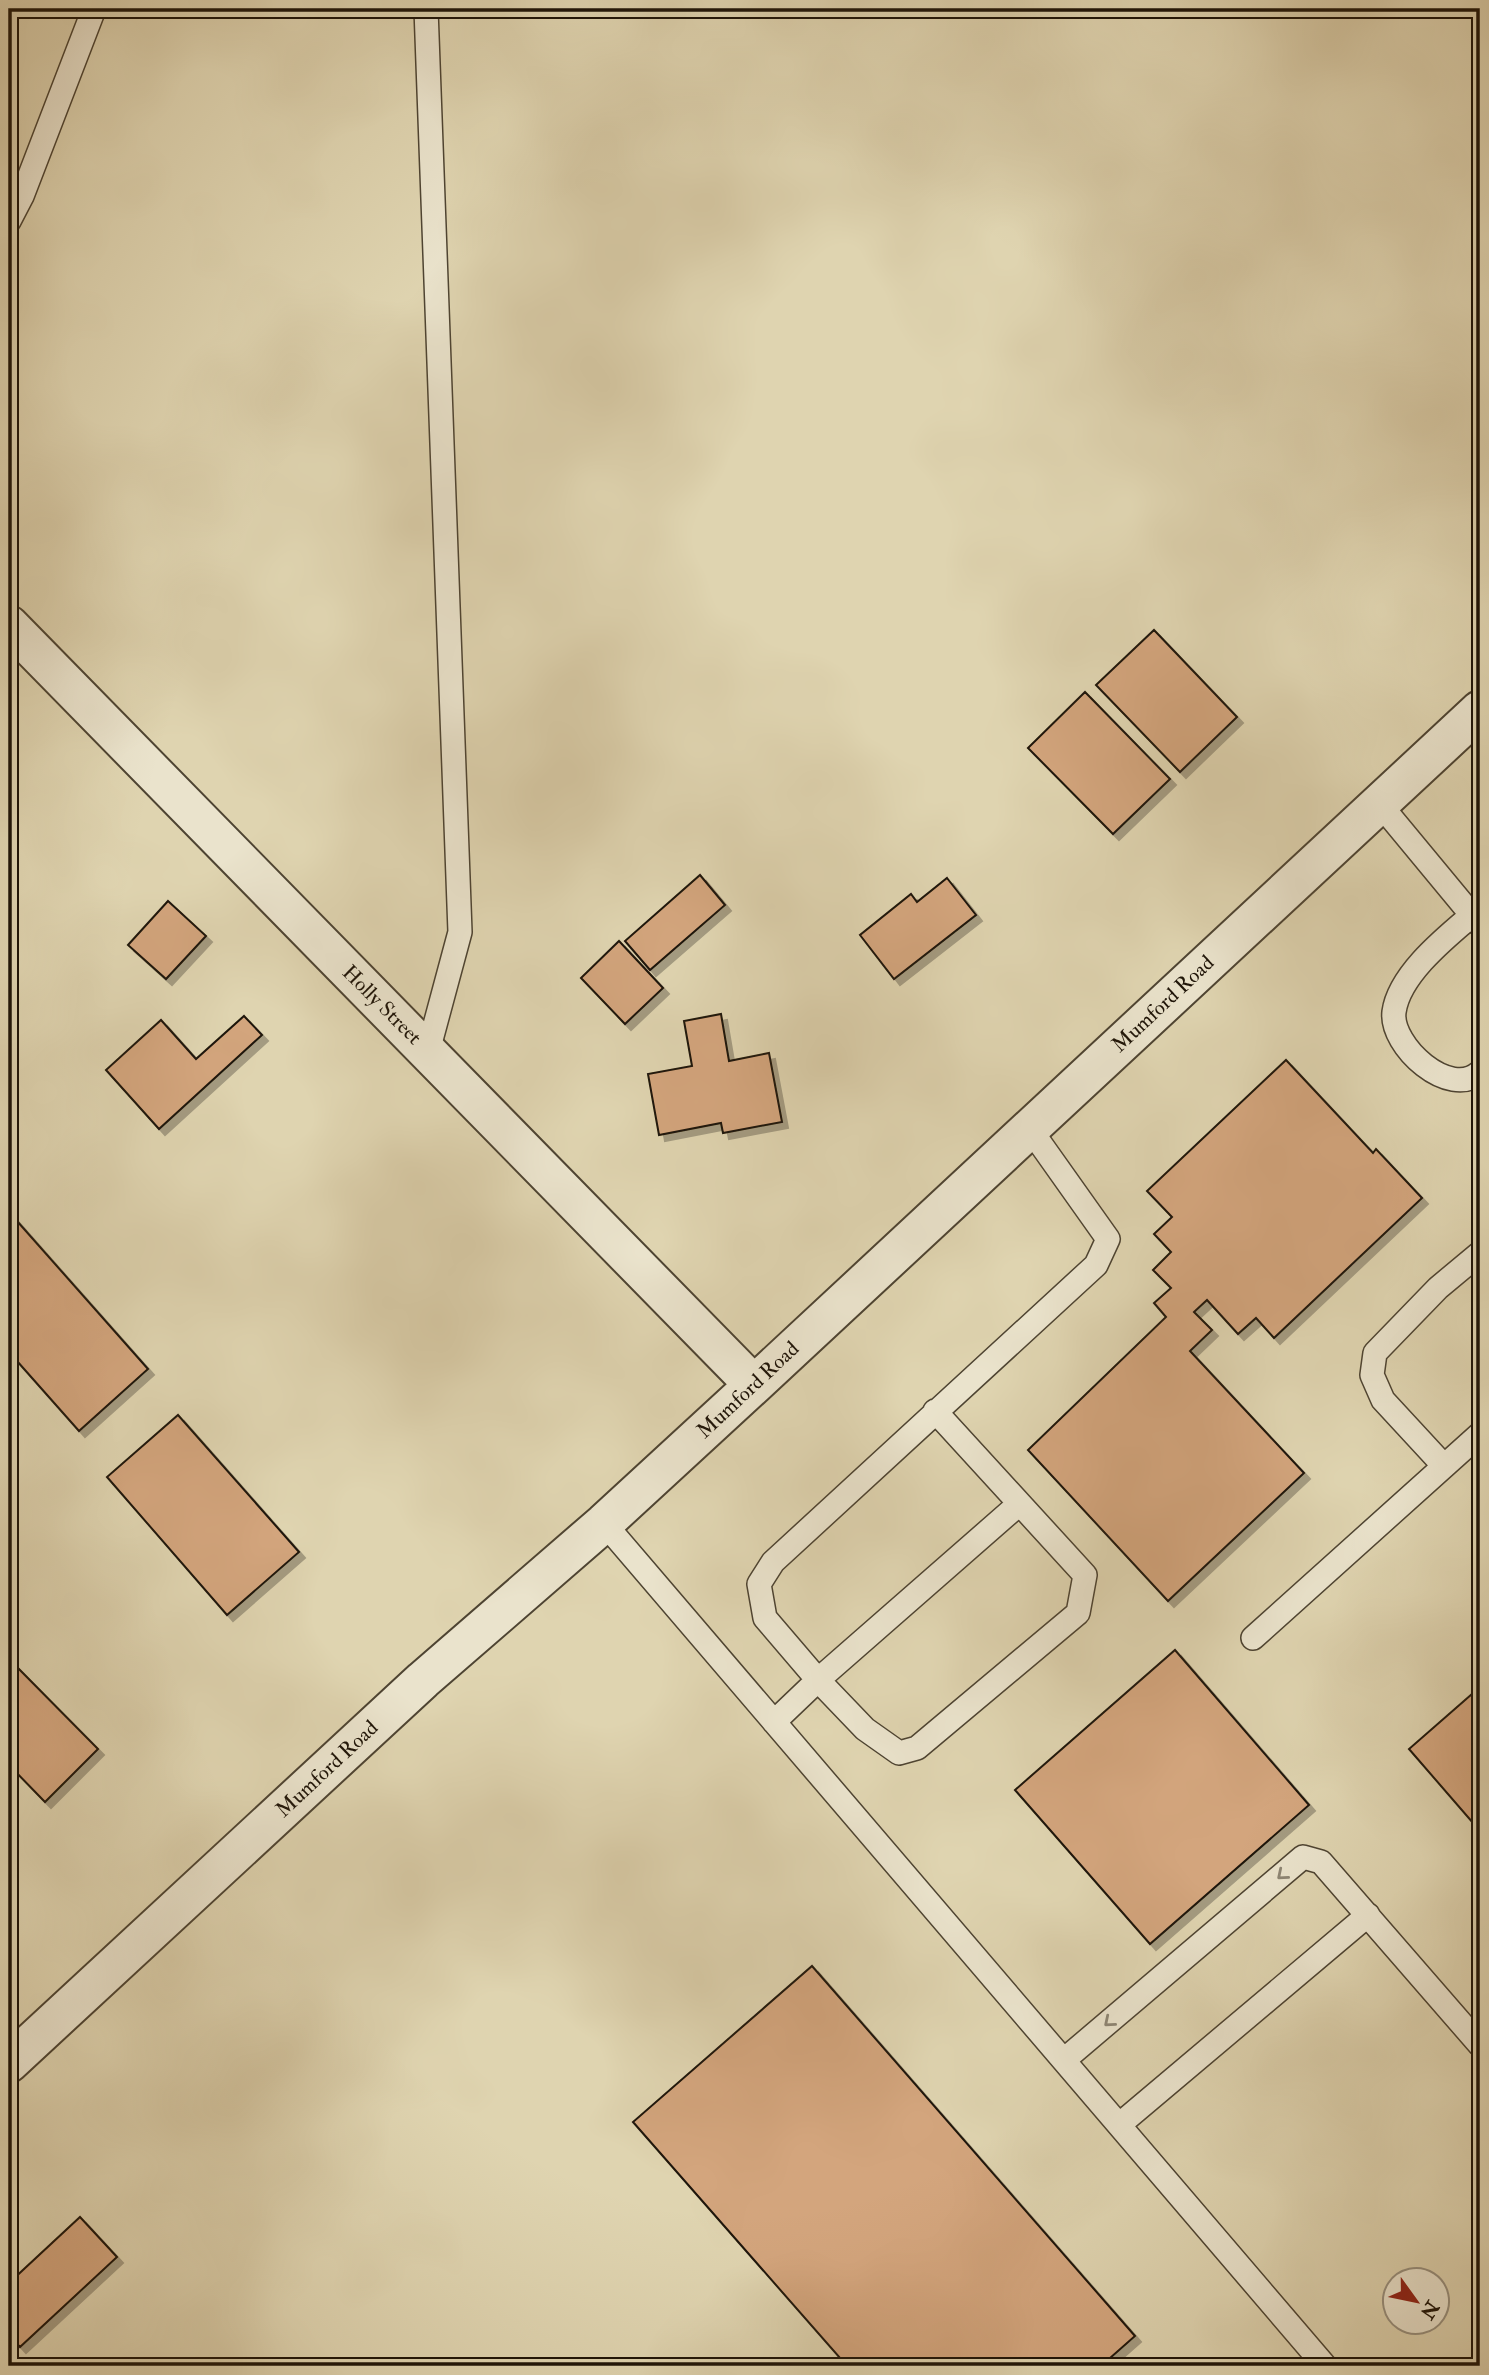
<svg xmlns="http://www.w3.org/2000/svg" width="1489" height="2375" font-family="'IM FELL Double Pica',serif">
	<style>
		.building { fill: #d3a57d; stroke: #1e1408; stroke-width: 2; filter: url(#shadow) }
		.lines { fill: none; stroke-linecap: round; stroke-linejoin: round }
		.lane-casing { stroke: #4e4432; stroke-width: 26 }
		.street-casing { stroke: #4e4432; stroke-width: 42 }
		.lane { stroke: #eae3cc; stroke-width: 23 }
		.street { stroke: #eae3cc; stroke-width: 38 }
		.oneway { stroke: #8e8674 }
		.labels { text-anchor: middle; dominant-baseline: central; stroke-width: 6; stroke-linejoin: round; paint-order: stroke }
		.street-label { font-size: 21px; fill: #1e1408; stroke: #eae3cc }
	</style>
	<defs>
		<filter id="shadow"><feDropShadow dx="6" dy="6" stdDeviation="0" flood-color="#0004"/></filter>
	</defs>
	<rect width="100%" height="100%" fill="#dfd4b0"/>
	<filter id="stains"><feTurbulence type="fractalNoise" baseFrequency=".00286" numOctaves="4"/><feColorMatrix values="0 0 0 0 .2 0 0 0 0 .09 0 0 0 0 .02 0 0 0 .5 -.17"/></filter>
	<radialGradient id="worn" r=".72"><stop offset=".6" stop-color="#630" stop-opacity="0"/><stop offset="1" stop-color="#630" stop-opacity=".3"/></radialGradient>
	<path class="building" d="M1154 630 1237 717 1180 772 1096 685Z
		M1085 692 1170 779 1113 834 1028 748Z
		M700 875 725 905 650 970 625 941Z
		M947 878 976 915 894 979 860 935 911 894 917 902Z
		M168 901 206 936 166 979 128 945Z
		M619 941 663 988 625 1024 581 978Z
		M721 1014 729 1061 769 1053 782 1122 723 1133 721 1123 659 1135 648 1074 692 1066 684 1021Z
		M244 1016 262 1035 159 1129 106 1070 161 1020 196 1059Z
		M1286 1060 1373 1153 1376 1149 1422 1198 1274 1338 1256 1318 1238 1334 1207 1300 1194 1312 1212 1330 1190 1351 1304 1473 1168 1601 1028 1450 1166 1317 1154 1303 1171 1288 1153 1270 1171 1252 1154 1234 1172 1217 1147 1191Z
		M9 1212 148 1369 79 1431 9 1352Z
		M178 1415 299 1552 227 1615 107 1477Z
		M1175 1650 1309 1805 1150 1944 1015 1790Z
		M9 1659 98 1749 45 1802 9 1765Z
		M1480 1687V1831L1409 1749Z
		M812 1966 1135 2336 1101 2366H847L633 2122Z
		M80 2217 117 2257 20 2347 9 2335V2283Z"/>
	<g class="lines">
		<defs>
			<path id="lane" d="M426 9 460 932 428 1051
				M9 221 22 196 94 9
				M1379 803 1480 925
				M1471 916C1445 938 1399 975 1394 1012 1390 1046 1450 1100 1480 1072
				M935 1411 1085 1575 1078 1613 917 1748 899 1753 865 1729 818 1680 1019 1504
				M1444 1466 1383 1400 1372 1375 1375 1353 1438 1288 1480 1253
				M604 1523 1325 2366
				M1253 1638 1480 1434
				M774 1722 818 1680 765 1618 759 1584 773 1562 1096 1265 1108 1239 1030 1129
				M1064 2060 1303 1857 1321 1862 1480 2045
				M1119 2125 1368 1915"/>
			<path id="street" d="M9 625 754 1385
				M9 2063 423 1680 604 1523 754 1385 1480 710"/>
		</defs>
		<use href="#lane" class="lane-casing"/>
		<use href="#street" class="street-casing"/>
		<use href="#lane" class="lane"/>
		<use href="#street" class="street"/>
	</g>
	<defs><path id="oneway-chevron" d="M-2-3.5L2.5 0L-2 3.5" fill="none" stroke-width="1.6" stroke-linecap="round" stroke-linejoin="round" transform="scale(1.75)"/></defs>
	<g class="oneway">
		<use href="#oneway-chevron" transform="translate(1282 1875) rotate(140)"/>
		<use href="#oneway-chevron" transform="translate(1109 2022) rotate(140)"/>
	</g>
	<g class="labels">
		<g class="street-label">
			<text transform="translate(1163 1004) rotate(-43)">Mumford Road</text>
			<text transform="translate(382 1005) rotate(45)">Holly Street</text>
			<text transform="translate(748 1390) rotate(-43)">Mumford Road</text>
			<text transform="translate(327 1769) rotate(-43)">Mumford Road</text>
		</g>
	</g>
	<rect width="1489" height="2375" fill="none" stroke="#dfd4b0" stroke-width="35"/>
	<rect x="10" y="10" width="1468" height="2354" fill="none" stroke="#1e1408" stroke-width="3.5"/>
	<rect x="18" y="18" width="1454" height="2340" fill="none" stroke="#1e1408" stroke-width="2"/>
	<g transform="translate(1416 2301) rotate(123)"><circle r="33" fill="#eae3cc" stroke="#98907e" stroke-width="2"/>
	<path d="M0-5L12 26L0 18L-12 26Z" fill="#8f2418"/>
	<text y="-10" font-size="19" font-weight="bold" text-anchor="middle" fill="#1e1408">N</text>
	</g>
	<rect width="100%" height="100%" filter="url(#stains)"/>
	<rect width="100%" height="100%" fill="url(#worn)"/>
</svg>
